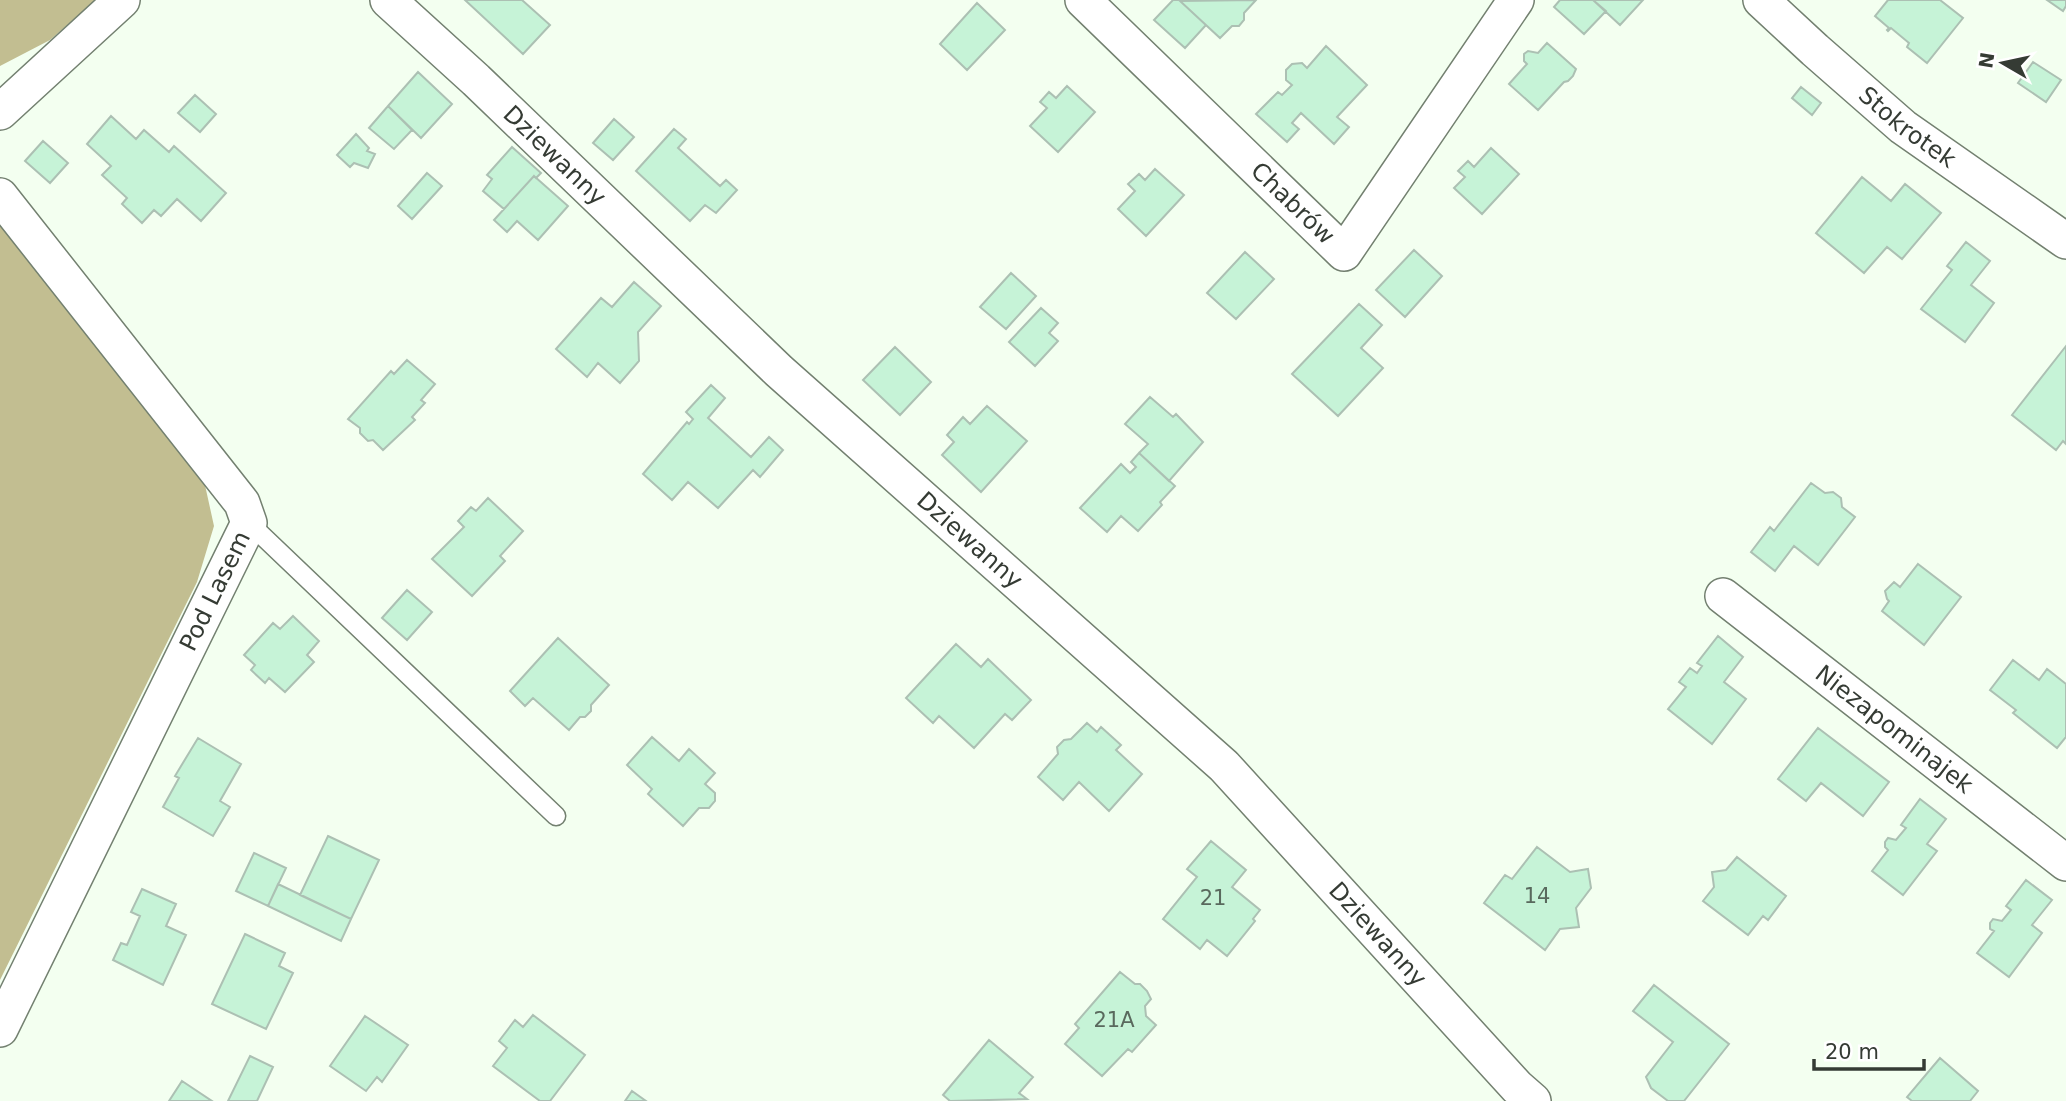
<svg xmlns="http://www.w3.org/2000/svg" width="2066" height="1101" font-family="'DejaVu Sans',sans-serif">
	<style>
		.forest { fill: #c2be91 }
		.building { fill: #c6f3d7; stroke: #acc0b3; stroke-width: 2 }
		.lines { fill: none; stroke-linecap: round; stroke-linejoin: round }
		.lane-casing { stroke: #738070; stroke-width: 21 }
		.street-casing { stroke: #738070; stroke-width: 38 }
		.lane { stroke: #fff; stroke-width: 18 }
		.street { stroke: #fff; stroke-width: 35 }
		.labels { text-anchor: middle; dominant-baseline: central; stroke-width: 5; stroke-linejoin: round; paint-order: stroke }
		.number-label { font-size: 21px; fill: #59695d }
		.street-label { font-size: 24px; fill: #353b34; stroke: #fff }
	</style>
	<rect width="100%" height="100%" fill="#f3fff0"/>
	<path class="forest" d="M0 0H96L50 40 0 66Z
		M0 224 203 476 214 526 197 582 0 980Z"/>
	<path class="building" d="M465 0H522L550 25 523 54Z
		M1173 0H1179L1206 25 1185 48 1154 20Z
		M1256 0 1244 13V20L1239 26H1232L1220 38 1180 1Z
		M1560 0H1593L1606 11 1584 34 1554 7Z
		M1593 0H1643L1620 25Z
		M1888 0H1940L1963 18 1927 63 1907 47 1909 43 1891 28 1888 31 1887 30 1889 28 1875 16Z
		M2047 0H2066V6L2063 11Z
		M977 3 1005 30 967 70 940 44Z
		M1547 43 1576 69 1573 76 1568 81 1564 82 1538 110 1509 84 1527 64 1524 61V54L1528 51 1538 53Z
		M1326 46 1367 85 1337 117 1349 127 1334 144 1301 113 1292 123 1299 129 1287 142 1256 114 1278 92 1282 95 1292 85 1286 80V70L1292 64 1302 63 1307 68Z
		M2033 62 2061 80 2046 102 2018 83Z
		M418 72 452 104 421 138 388 106Z
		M1067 86 1095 112 1058 152 1030 126 1047 108 1040 102 1049 92 1056 98Z
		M1801 87 1821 103 1812 115 1792 98Z
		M195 95 216 114 200 132 178 113Z
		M388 106 412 130 394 149 369 128Z
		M111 116 136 139 144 130 169 152 174 146 226 193 201 221 177 199 161 216 154 210 142 223 122 204 127 198 102 175 111 166 87 144Z
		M614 119 634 137 613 160 593 143Z
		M674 129 686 139 678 148 720 186 726 180 737 190 716 213 705 205 690 221 636 171Z
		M356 134 369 148 367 151 375 154 368 168 354 163 350 167 337 155Z
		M43 141 68 163 50 183 25 161Z
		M512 147 541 173 536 178 534 176 504 209 483 191 492 179 487 175Z
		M1491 148 1519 174 1482 214 1454 188 1465 177 1458 171 1468 161 1474 167Z
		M1155 169 1184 195 1146 236 1118 209 1135 191 1128 184 1139 174 1145 180Z
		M427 173 442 186 412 219 398 206Z
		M534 176 568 206 538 240 517 221 507 232 494 220Z
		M1862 177 1891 201 1905 184 1941 213 1902 259 1887 247 1864 273 1816 233Z
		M1966 242 1990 261 1971 285 1994 303 1965 342 1921 309 1952 270 1947 266Z
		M1414 250 1442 276 1405 317 1376 290Z
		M1245 252 1274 279 1236 319 1207 293Z
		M1011 273 1036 296 1006 329 980 307Z
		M634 282 661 306 638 332 639 361 620 383 598 363 587 377 556 349 601 298 612 307Z
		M1359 304 1382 325 1361 348 1383 368 1338 416 1292 374Z
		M1041 308 1058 323 1049 333 1058 341 1035 366 1009 342Z
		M2066 346V444L2063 441 2056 450 2012 415Z
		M895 347 931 382 900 415 863 380Z
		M407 360 435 384 421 400 425 403 412 417 415 420 383 450 373 440 368 441 360 433V428L348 419 391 371 394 374Z
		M711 385 725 398 708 418 751 457 769 437 783 450 760 477 753 470 718 508 688 482 672 500 643 474 687 422 689 424 693 419 686 412Z
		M1150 397 1173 417 1176 414 1203 442 1169 481 1139 453 1148 444 1125 424Z
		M987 406 1027 441 981 492 942 455 954 442 947 435 963 417 970 424Z
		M1139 453 1175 486 1160 502 1162 505 1138 531 1121 516 1107 532 1080 508 1121 464 1130 473 1136 467 1131 462Z
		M1811 483 1825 493 1833 492 1841 498 1842 507 1855 517 1818 565 1794 546 1775 571 1751 552 1770 527 1774 531Z
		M488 498 523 531 500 556 505 561 472 596 432 559 464 527 458 521 471 507 476 511Z
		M1918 564 1961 597 1924 645 1882 611 1889 601 1887 599 1885 591 1894 582 1900 587Z
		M407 590 432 612 407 640 382 618Z
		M293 616 319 641 307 655 314 662 285 692 269 678 265 683 251 670 255 665 244 655 273 623 280 629Z
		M1718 636 1743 657 1724 682 1746 699 1712 744 1668 709 1686 687 1679 682 1690 668 1697 673 1702 666 1697 663Z
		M558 638 609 685 591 705V711L585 717H580L569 730 533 698 525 706 510 691Z
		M956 644 981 667 988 659 1031 700 1012 720 1005 714 974 748 939 716 933 723 906 698Z
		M2013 660 2039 680 2047 669 2066 684V737L2057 748 2013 713 2016 710 1990 690Z
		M1087 723 1097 732 1101 727 1121 745 1116 750 1142 774 1109 811 1079 782 1063 800 1038 777 1058 754 1057 747 1064 740 1071 739Z
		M1818 728 1889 782 1863 816 1821 783 1806 801 1778 779Z
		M652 737 679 761 689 749 715 773 705 784 715 793V801L709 808H699L683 826 648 794 652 789 627 765Z
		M198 738 241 764 220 801 230 807 213 836 163 807 179 778 175 776Z
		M1920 799 1946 819 1927 844 1937 851 1903 895 1872 871 1888 850 1885 847V842L1888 838 1896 840 1906 828 1901 825Z
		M328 836 379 860 351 919 300 895Z
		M1211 841 1246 870 1232 887 1260 910 1253 919 1255 921 1227 956 1207 940 1200 949 1163 919 1197 877 1187 869Z
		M1537 847 1570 872 1588 869 1591 888 1576 908 1579 927 1560 929 1545 950 1484 903 1505 875 1512 879Z
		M254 853 286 868 268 906 236 891Z
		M1737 857 1786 896 1768 920 1763 916 1748 935 1703 901 1714 887 1712 872 1726 870Z
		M2026 880 2052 900 2032 925 2042 933 2009 977 1977 953 1994 931 1990 929V923L1993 919 2002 921 2011 910 2006 906Z
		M278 884 351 919 341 941 268 906Z
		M142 889 176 904 166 926 186 935 163 985 113 960 121 943 127 945 140 916 131 912Z
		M245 934 285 953 279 966 293 973 266 1029 212 1004Z
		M1120 972 1135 984H1140L1147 991 1151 999 1145 1006 1146 1016 1156 1025 1132 1052 1128 1049 1102 1076 1065 1044 1079 1028 1075 1024Z
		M1654 985 1729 1044 1684 1101H1668L1651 1088 1646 1077 1673 1042 1633 1011Z
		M533 1015 585 1055 550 1101H540L493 1066 507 1048 499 1041 515 1020 523 1027Z
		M365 1016 408 1045 382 1082 377 1077 366 1091 330 1066Z
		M989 1040 1033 1077 1019 1093 1027 1099 950 1101 943 1095Z
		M250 1056 273 1067 257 1101H228Z
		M1940 1058 1978 1091 1970 1101H1912L1907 1097Z
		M182 1081 212 1101H169Z
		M632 1091 646 1101H625Z"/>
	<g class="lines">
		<defs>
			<path id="lane" d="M249 523 556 816"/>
			<g id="street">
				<path id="s1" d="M388 0 476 80 779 371 1224 766 1517 1087 1533 1101"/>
				<path id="s2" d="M1083 0 1344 253 1516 0"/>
				<path id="s3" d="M1761 0 1815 50 1903 127 2066 241"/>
				<path d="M0 112 122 0"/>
				<path d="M0 196 242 503 249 523 0 1029"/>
				<path id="s4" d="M1723 596 2066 863"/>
			</g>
		</defs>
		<use href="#lane" class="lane-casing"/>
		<use href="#street" class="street-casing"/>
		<use href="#lane" class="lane"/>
		<use href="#street" class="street"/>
	</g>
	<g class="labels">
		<g class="number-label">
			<text x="1537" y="896">14</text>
			<text x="1213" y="898">21</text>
			<text x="1114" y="1020">21A</text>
		</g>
		<g class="street-label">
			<text stroke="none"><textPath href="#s3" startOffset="194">Stokrotek</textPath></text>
			<text stroke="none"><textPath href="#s1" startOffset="228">Dziewanny</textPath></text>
			<text stroke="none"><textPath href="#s2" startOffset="292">Chabrów</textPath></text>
			<text stroke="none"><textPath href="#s1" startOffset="794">Dziewanny</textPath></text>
			<text transform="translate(215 591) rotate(-64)">Pod Lasem</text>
			<text stroke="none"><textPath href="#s4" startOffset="217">Niezapominajek</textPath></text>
			<text stroke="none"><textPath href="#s1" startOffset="1362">Dziewanny</textPath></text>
		</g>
	</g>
	<g transform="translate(2003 63) rotate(279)" stroke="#ffffff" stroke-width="5" paint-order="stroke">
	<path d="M0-5L12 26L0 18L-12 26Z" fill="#353b34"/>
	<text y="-10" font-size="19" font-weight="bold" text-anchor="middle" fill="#353b34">N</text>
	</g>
	<path d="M1814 1059v10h110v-10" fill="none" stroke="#353b34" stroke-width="3.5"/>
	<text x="1825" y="1059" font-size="21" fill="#353b34" stroke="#ffffff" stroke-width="5" paint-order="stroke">20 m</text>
</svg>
